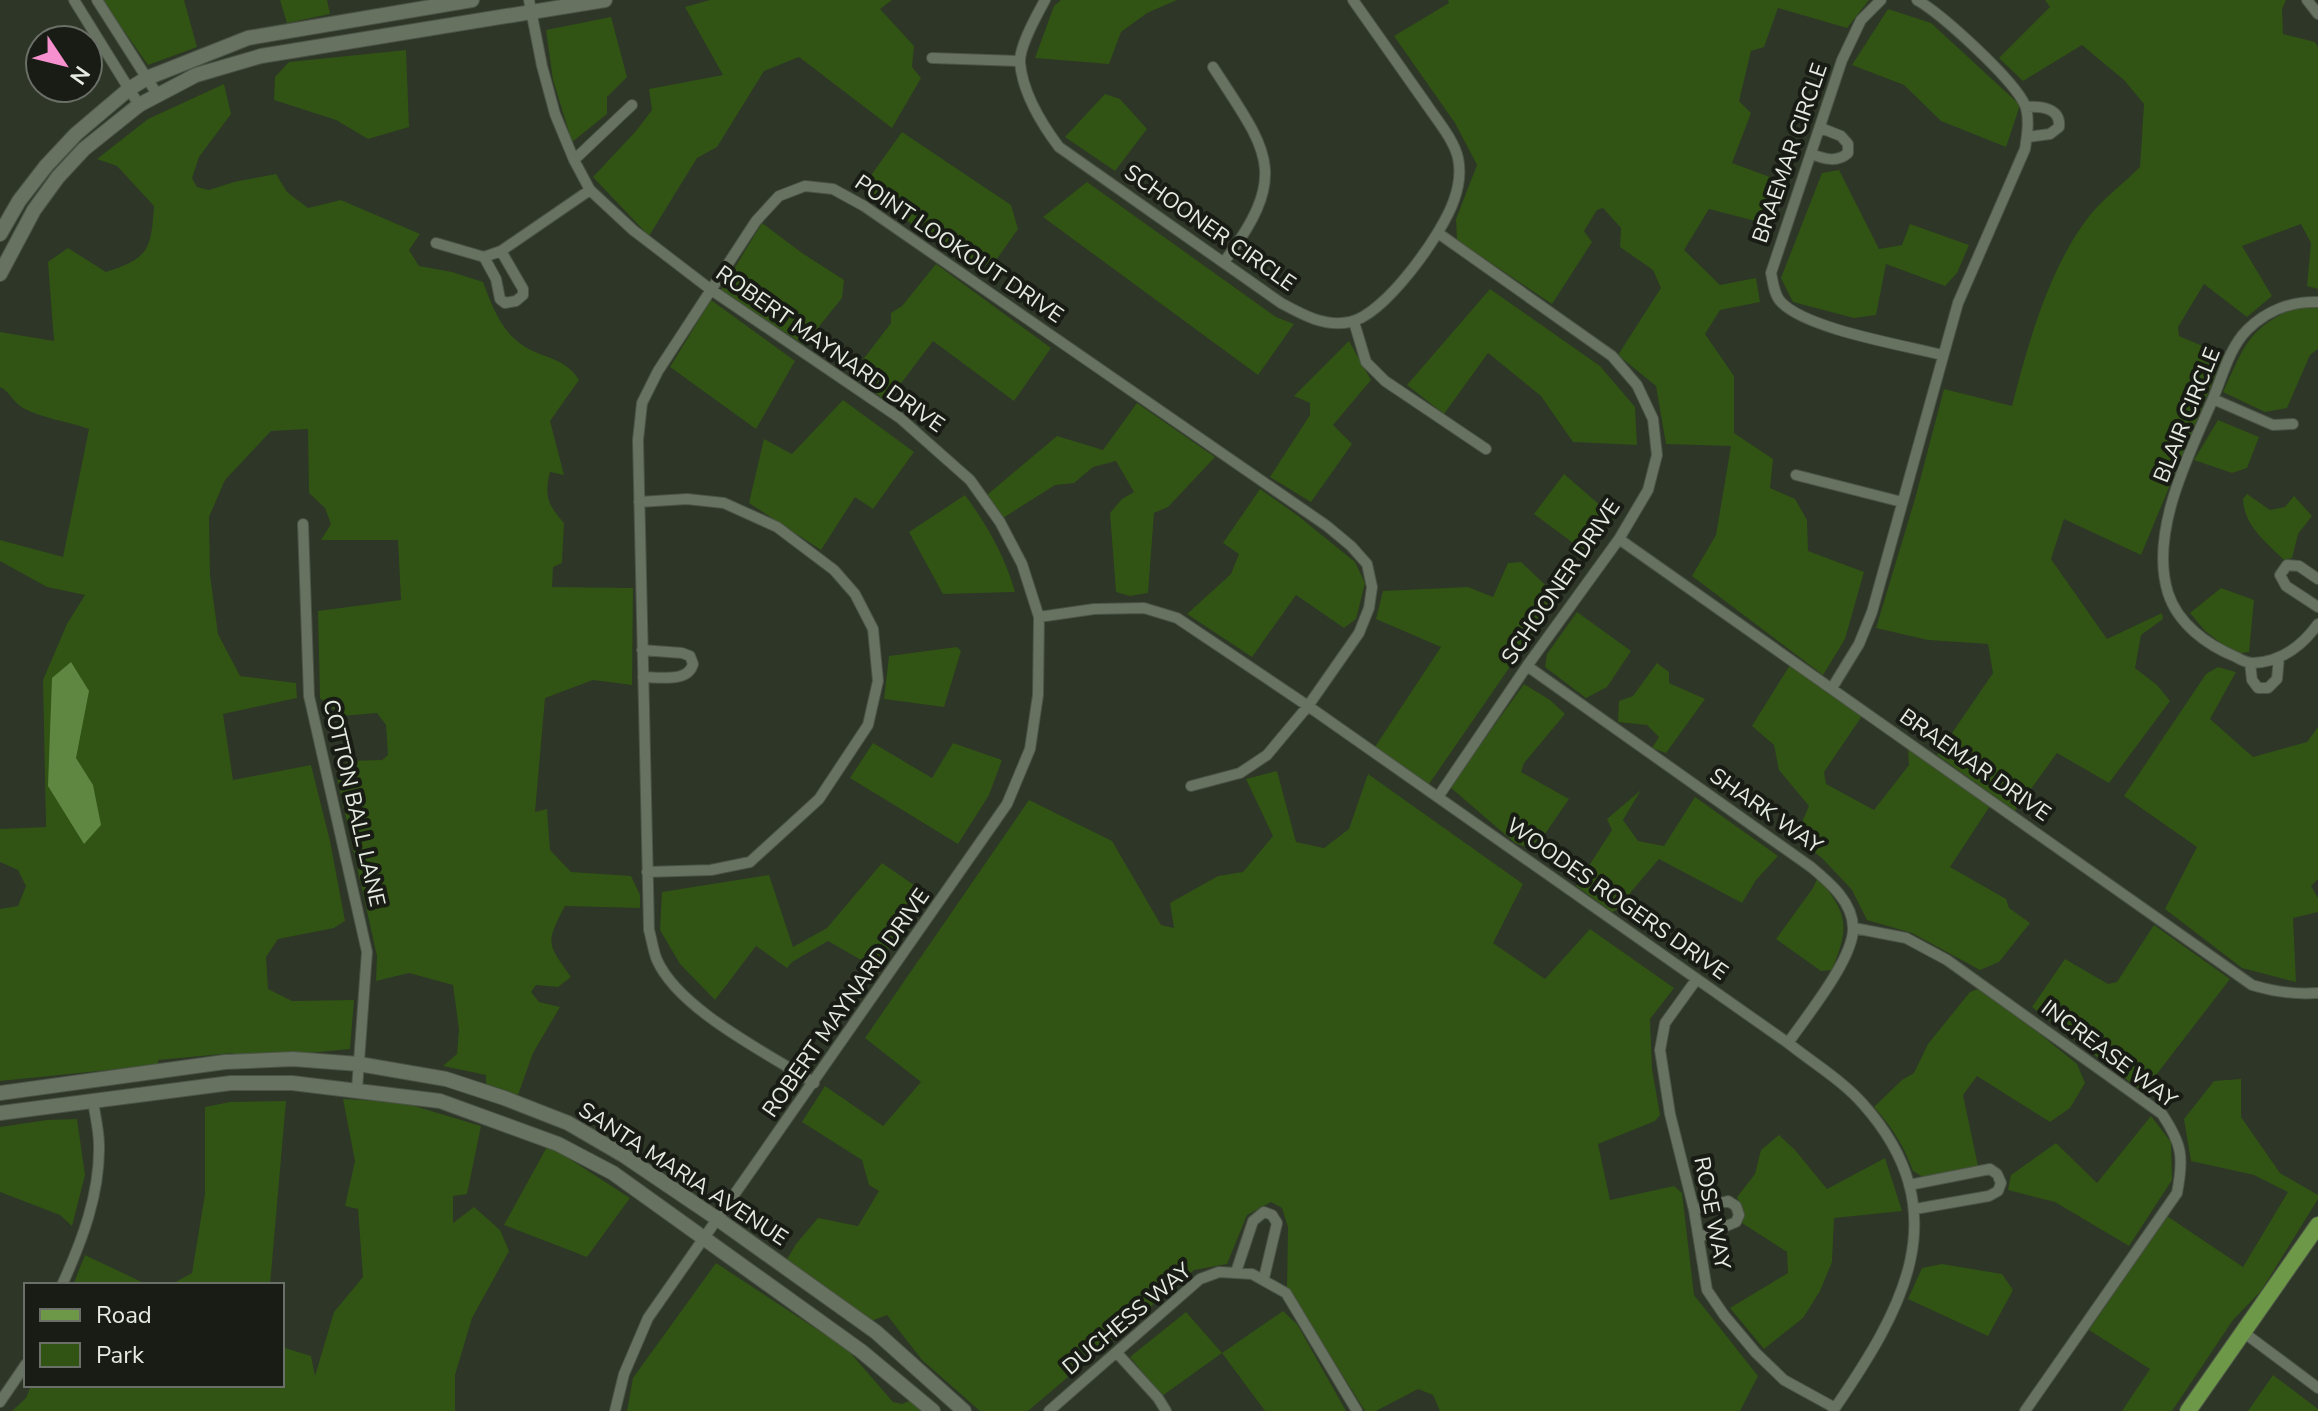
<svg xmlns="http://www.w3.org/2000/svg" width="2318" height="1411" font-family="'Nunito Sans',sans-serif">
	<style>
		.green { fill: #315314 }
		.water { fill: #5f8742 }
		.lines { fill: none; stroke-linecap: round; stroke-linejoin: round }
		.street-casing { stroke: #4b5346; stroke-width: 12 }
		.secondary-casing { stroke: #4b5346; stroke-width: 16 }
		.primary-casing { stroke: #4b5346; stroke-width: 18 }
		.street { stroke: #677261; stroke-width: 10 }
		.secondary { stroke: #677261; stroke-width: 14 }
		.primary { stroke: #6c9847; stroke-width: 16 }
		.labels { text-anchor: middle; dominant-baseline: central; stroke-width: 8; stroke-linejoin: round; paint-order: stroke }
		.street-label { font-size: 22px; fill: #e5ebe1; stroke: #181c15 }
	</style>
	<rect width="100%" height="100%" fill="#2d3627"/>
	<path class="green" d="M102 0H184L197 47 148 65Z
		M280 0H327L330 14 287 23Z
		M710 0H892L880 9 914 46 912 67 921 78 892 128 799 57 764 71 717 147 697 158 649 236 593 177 636 131 652 110 649 89 723 75 685 7Z
		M1061 0H1177L1147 13 1121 32 1109 64 1035 58 1054 6Z
		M1448 0H1869L1847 28 1778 8 1764 47 1751 51 1739 101 1751 113 1732 163 1781 181 1767 224 1709 209 1684 250 1720 285 1756 278 1760 302 1720 310 1705 334 1734 376V433L1773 459 1770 488 1795 499 1807 520 1808 551 1864 572 1845 639 1823 675 1692 576 1716 535 1731 446 1666 444 1656 386 1618 355 1661 288 1653 270 1620 247 1621 228 1603 208 1597 210 1584 231 1592 242 1552 304 1457 240 1456 219 1477 165 1455 123 1394 36 1449 3Z
		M2045 0H2286L2282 9 2283 34 2315 42 2318 47V289L2307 286 2311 243 2301 224 2242 246 2272 296 2247 317 2204 284 2178 327 2179 336 2224 355 2141 555 2064 519 2051 559 2107 639 2162 613 2163 619 2141 635 2135 668 2157 685 2170 701 2109 783 2057 753 2015 811 1937 755 1993 673 1988 644 1928 640 1876 628 1915 499 1944 389 2012 406C2028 344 2048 271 2087 219 2101 200 2123 184 2140 167L2144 104 2124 80 2082 45 2023 81 1999 58 2050 7Z
		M1888 9 1931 23 2020 105 2006 147 1941 121 1904 85 1852 65Z
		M611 17 627 77 607 97V114L572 142 553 80 546 30Z
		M406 50 409 127 368 139 336 120 274 100 275 77 289 62Z
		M224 84 231 114 199 157 192 178 197 187 209 190 234 182 276 174 287 192 308 208 341 200 420 234 409 250 419 266 452 272 483 282C491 303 499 326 517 341 537 359 563 354 579 380L550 421 564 475 550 472C544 496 548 505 564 523L562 563 553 567 552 587 633 588 632 685 593 680 545 698 535 812 547 809 550 850 571 872 631 876 640 895V908L565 906C545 944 547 943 571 977L558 987 536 985 531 992 539 1002 560 1007 533 1053 518 1095 486 1084V1075L443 1066 457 1054 459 1029 453 985 409 973 376 981 377 956 336 773 348 761 382 760 388 755 386 725 377 713 342 716 320 698 318 611 401 600 398 540H321L331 524 325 508 309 493 308 429 271 431 225 480 209 517 210 575 218 634 240 676 296 683 297 698 223 714 233 780 311 765 330 841 345 921 334 928 278 939 266 957 268 989 292 1001 354 1000 350 1049 236 1060 233 1053 158 1060V1065L0 1081V909L18 906 26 886 18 870 0 862V829L46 827 43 680 67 624 85 595 47 587 0 561V540L63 557 89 429C68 421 43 419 23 408 13 402 10 392 0 387V332L54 341 48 262 68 248 106 272C149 258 151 250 154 206L117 166 97 159 148 119Z
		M1105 94 1120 99 1147 129 1115 171 1065 137Z
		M902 132 1011 205 1018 229 994 263 975 270 862 188Z
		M1839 170 1879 249 1902 245 1910 224 1969 245 1957 273 1945 286 1886 264 1876 315 1854 318 1793 302 1781 278 1822 173Z
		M1087 182 1276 317 1294 324 1258 375 1043 217Z
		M762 223 802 253 844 280 842 298 804 345 721 290Z
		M936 264 1051 348 1014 401 933 341 887 402 852 374 891 323V313L902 306Z
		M1490 289 1600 366 1635 407 1637 445 1573 442 1541 396 1488 353 1444 414 1407 385Z
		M711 300 795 361 756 429 670 367Z
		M2303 304 2318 307V349L2310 355 2287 408 2265 412 2223 392C2247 340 2248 328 2303 304Z
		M1349 341 1371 380 1333 425 1352 444 1311 502 1270 477 1310 415V403L1294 396Z
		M843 400 914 452 873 509 855 497 821 550 749 503 764 439 792 454Z
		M1137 403 1215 457 1168 507 1154 513 1148 593 1130 596 1116 592 1110 513 1122 499 1134 492 1116 461 1093 467 1074 483 1055 485 1003 518 987 495 1057 436 1103 450Z
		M2218 420 2259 437 2247 468 2232 473 2194 460Z
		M1564 474 1615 518 1588 554 1534 514Z
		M1260 489 1297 515 1355 562 1365 583 1356 619 1344 628 1296 595 1252 657 1187 614 1231 574 1239 554 1223 543Z
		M2247 494 2270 510 2285 507 2294 496 2312 516 2298 534 2292 558 2284 560C2266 542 2244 526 2243 499Z
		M965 495C987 525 1005 556 1015 592L943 594 909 532Z
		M1521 562 1558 597 1429 784 1375 747 1441 647 1376 619 1383 591 1468 587 1493 597 1508 563Z
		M2221 588 2254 600 2249 652 2235 654 2205 631 2190 613Z
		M1577 612 1631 651 1607 687 1586 698 1545 667 1547 654Z
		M957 647 961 651 944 707 884 699 889 656Z
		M1657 663 1669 672V683L1705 699 1666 753 1652 748 1659 737 1647 725 1618 722 1619 701 1633 696Z
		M1790 665 1862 716 1824 772 1826 784 1874 810 1909 765 1908 748 1990 806 1950 867 2006 899 2009 908 2030 923 1999 962 1980 970 1912 933 1867 920 1852 890 1822 858 1795 838 1809 806 1779 770 1774 745 1752 726Z
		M2218 667 2236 672 2210 719 2253 757 2307 742 2318 727V879L2311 886 2318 898V912L2293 918 2296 982 2242 968 2165 909 2197 847 2124 796 2206 674Z
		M1524 684 1550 700 1565 714 1524 763 1521 772 1569 799 1534 850 1515 843 1450 787Z
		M873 743 932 778 953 743 1002 760 989 795 958 844 850 778Z
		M1277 771 1296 842 1324 848 1349 829 1368 774 1523 884 1493 943 1545 979 1590 929 1674 988 1650 1019 1652 1069 1660 1115 1655 1121 1598 1144 1610 1200 1674 1186 1682 1193 1694 1295 1758 1376 1740 1411H1440L1433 1395 1418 1389 1376 1411H1365L1287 1287 1288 1227 1282 1208 1271 1202 1247 1215 1227 1264 1194 1270 1028 1411H980L922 1360 887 1315 871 1321 786 1261 796 1244 818 1218 858 1226 879 1191 869 1185 862 1160 802 1122 825 1086 883 1126 921 1082 865 1038 1029 800 1112 841 1161 925 1174 928 1170 903 1218 876 1243 872 1273 836 1246 779Z
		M1641 790 1623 820 1638 841 1664 846 1695 797 1778 856 1756 880 1742 903 1659 859 1630 893 1632 902 1612 912 1576 886 1612 830 1607 819Z
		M882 863 927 894 875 968 828 941 792 962 787 968 756 946 715 1000 680 964 660 930 662 892 769 875 793 947 827 928Z
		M1818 877C1848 915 1850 925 1832 970L1821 971 1776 939 1813 888Z
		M2154 925 2230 979 2143 1092 2032 1007 2065 959 2108 984 2117 982Z
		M1978 989 2019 1017 2077 1064 2085 1083 2070 1108 2050 1122 1977 1076 1963 1095 1978 1166 1926 1179 1913 1171C1904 1146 1892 1127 1874 1107L1902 1080 1914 1073 1928 1044 1970 992Z
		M2241 1079V1117L2280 1173 2318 1195V1199L2261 1291 2233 1320 2172 1411H2122L2150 1369 2089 1330 2167 1216 2243 1267 2288 1192 2254 1175 2191 1161 2184 1119 2214 1081Z
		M343 1099 401 1102 481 1126 467 1194 453 1196V1223L474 1207 500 1230 509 1251 472 1318 455 1375V1411H12L26 1398 31 1385H282V1347L311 1356 315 1376 334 1312 363 1277 358 1209 345 1206 355 1161Z
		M286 1101 270 1285H170L192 1273 205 1194V1107L230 1102Z
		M2151 1116 2171 1142 2172 1180 2129 1246 2055 1202 2008 1190 2011 1175 2056 1143 2097 1183Z
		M77 1119 85 1175 72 1226 60 1215 0 1192V1127L47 1120Z
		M1779 1135 1795 1150 1827 1189 1885 1158 1902 1211 1834 1218 1832 1262 1820 1291 1803 1318 1764 1349 1730 1308 1788 1273 1787 1252 1742 1223V1212L1737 1197 1755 1174 1761 1150Z
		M548 1145 630 1198 587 1257 504 1225Z
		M85 1255 148 1285H73Z
		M716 1263 847 1349 893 1402 902 1404 912 1400 921 1411H627L633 1378Z
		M1942 1264 2002 1274 2013 1290 1988 1336 1908 1299 1922 1268Z
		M1283 1311 1297 1324 1346 1411H1265L1222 1353 1162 1396 1130 1357 1186 1312 1222 1353Z
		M2273 1375 2318 1409V1411H2248Z"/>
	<path class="water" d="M71 662 89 691 76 758 93 785 101 825 84 844 48 786 52 678Z"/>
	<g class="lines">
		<defs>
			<path id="street" d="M74 0 139 105
				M97 0 157 94
				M529 0 542 66 555 114 574 160 590 190 633 230 710 289 900 418 970 480 1000 522 1022 564 1039 617 1038 695 1030 749 1007 804 648 1318 624 1374 615 1411
				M1045 0C1037 15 1019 46 1020 63 1023 94 1041 123 1059 147L1281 303C1303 315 1324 327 1350 322 1385 315 1443 233 1454 200 1459 186 1461 172 1458 158 1454 140 1437 120 1427 105 1402 70 1378 35 1353 0
				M1881 0 1861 20 1842 60 1771 273C1773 282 1774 295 1781 302 1806 329 1903 345 1942 355
				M2307 0 2318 14
				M932 58 1019 61
				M1213 67C1268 152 1291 173 1224 262
				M2026 107C2041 106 2061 108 2059 127L2050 134 2027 137
				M1812 154C1824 159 1837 163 1848 153V144L1841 136 1821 128
				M574 160 632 105
				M1438 233 1612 356 1637 385 1653 419 1657 455 1648 490 1619 539 1527 666 1438 797
				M436 243 484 257 501 251 590 190
				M484 257 496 279 500 299 505 303 516 301 523 295V289L501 251
				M2318 302C2291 301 2266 311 2247 330 2229 348 2222 378 2212 401 2189 455 2149 532 2168 593 2178 624 2207 645 2236 657 2241 660 2247 663 2253 663 2282 662 2302 646 2318 624
				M1354 322 1366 362 1385 381 1486 449
				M2213 399 2273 425 2293 424
				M1796 475 1902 502
				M639 502 687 499 724 503 777 527 834 570 855 594 873 629 878 681 868 725 819 799 750 862 711 870 647 872
				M303 524 309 696 367 952 357 1089
				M1619 539 2252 985C2275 992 2294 995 2318 993
				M2318 579 2299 566 2287 565 2280 575 2286 586 2318 607
				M1039 617 1094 609 1144 608 1177 618 1308 706 1788 1043C1812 1062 1843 1081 1863 1104 1960 1213 1902 1310 1833 1411
				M642 650 682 653 690 656 693 664C688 683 659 677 643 677
				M2250 663 2252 680 2258 688H2268L2277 679 2279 657
				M1527 666 1811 867C1829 882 1853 902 1853 928 1854 958 1806 1017 1788 1043
				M1832 688 1859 644 1872 612 1958 303 2025 149C2027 136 2030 118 2025 105 2013 79 1943 15 1917 0
				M1854 928 1906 938 1947 960 2162 1114C2182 1144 2184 1157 2177 1193L2025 1411
				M1696 980 1665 1023 1660 1050 1670 1114 1694 1210 1707 1290 1724 1315 1756 1353 1784 1380 1835 1408
				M814 1083C769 1054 679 1010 657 960 653 951 652 940 649 930L638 440 642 403 658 371 756 221 779 196 805 186 833 189 864 206 1327 526 1351 546 1367 564 1372 587 1369 608 1359 633 1308 706 1267 755 1240 773 1191 786
				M1909 1185 1990 1169 1997 1174 2001 1183 1998 1191 1989 1196 1915 1209
				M1694 1210 1728 1201 1736 1206 1739 1215 1736 1222 1700 1237
				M1236 1272 1253 1221 1264 1212 1272 1215 1277 1223 1264 1278
				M62 1285C82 1241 100 1194 99 1145 99 1131 95 1115 93 1101
				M2243 1332 2318 1388
				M1117 1353 1158 1398 1166 1411
				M0 1402 26 1364
				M1049 1411 1200 1279 1219 1272 1252 1274 1286 1293 1357 1411"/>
			<path id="secondary" d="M0 234 19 201 46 166 76 134 129 89 147 78 248 38 472 0
				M0 274 34 210 58 177 84 149 139 105 196 75 261 56 605 0
				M0 1093 225 1062 293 1059 359 1064 446 1079 504 1098 568 1123 623 1155 719 1220 876 1332 964 1411
				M0 1113 231 1083H292L440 1101 558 1144 613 1173 861 1351 933 1411"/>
			<path id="primary" d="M2188 1411 2318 1225"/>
		</defs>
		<use href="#street" class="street-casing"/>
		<use href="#secondary" class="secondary-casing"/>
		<use href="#primary" class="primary-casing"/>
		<use href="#street" class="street"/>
		<use href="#secondary" class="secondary"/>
		<use href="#primary" class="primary"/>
	</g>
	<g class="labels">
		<g class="street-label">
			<text transform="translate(1790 153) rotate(-71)">BRAEMAR CIRCLE</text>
			<text transform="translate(1210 228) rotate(35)">SCHOONER CIRCLE</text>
			<text transform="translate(959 249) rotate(34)">POINT LOOKOUT DRIVE</text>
			<text transform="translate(830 349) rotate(35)">ROBERT MAYNARD DRIVE</text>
			<text transform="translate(2187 415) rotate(-68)">BLAIR CIRCLE</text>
			<text transform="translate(1561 582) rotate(-56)">SCHOONER DRIVE</text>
			<text transform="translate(1975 765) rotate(35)">BRAEMAR DRIVE</text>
			<text transform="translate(354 803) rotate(77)">COTTON BALL LANE</text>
			<text transform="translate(1766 811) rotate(35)">SHARK WAY</text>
			<text transform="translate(1617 899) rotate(35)">WOODES ROGERS DRIVE</text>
			<text transform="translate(846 1003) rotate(-55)">ROBERT MAYNARD DRIVE</text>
			<text transform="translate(2109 1054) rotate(37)">INCREASE WAY</text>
			<text transform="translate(683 1174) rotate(33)">SANTA MARIA AVENUE</text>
			<text transform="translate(1712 1213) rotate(79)">ROSE WAY</text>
			<text transform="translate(1127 1319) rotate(-40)">DUCHESS WAY</text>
		</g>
	</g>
	<rect x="24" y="1283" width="260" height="104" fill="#181c15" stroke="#6a6f67" stroke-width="2"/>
	<rect x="40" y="1309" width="40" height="12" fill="#6c9847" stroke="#6a6f67" stroke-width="2"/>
	<text x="96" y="1323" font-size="24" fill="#e5ebe1">Road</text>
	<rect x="40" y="1343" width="40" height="24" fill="#315314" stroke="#6a6f67" stroke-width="2"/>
	<text x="96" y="1363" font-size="24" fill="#e5ebe1">Park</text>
	<g transform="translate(64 64) rotate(125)"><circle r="38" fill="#181c15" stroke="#6a6f67" stroke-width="2"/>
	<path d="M0-6L14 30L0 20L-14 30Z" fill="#f790cf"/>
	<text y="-12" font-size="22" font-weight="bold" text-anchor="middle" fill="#e5ebe1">N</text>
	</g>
</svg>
